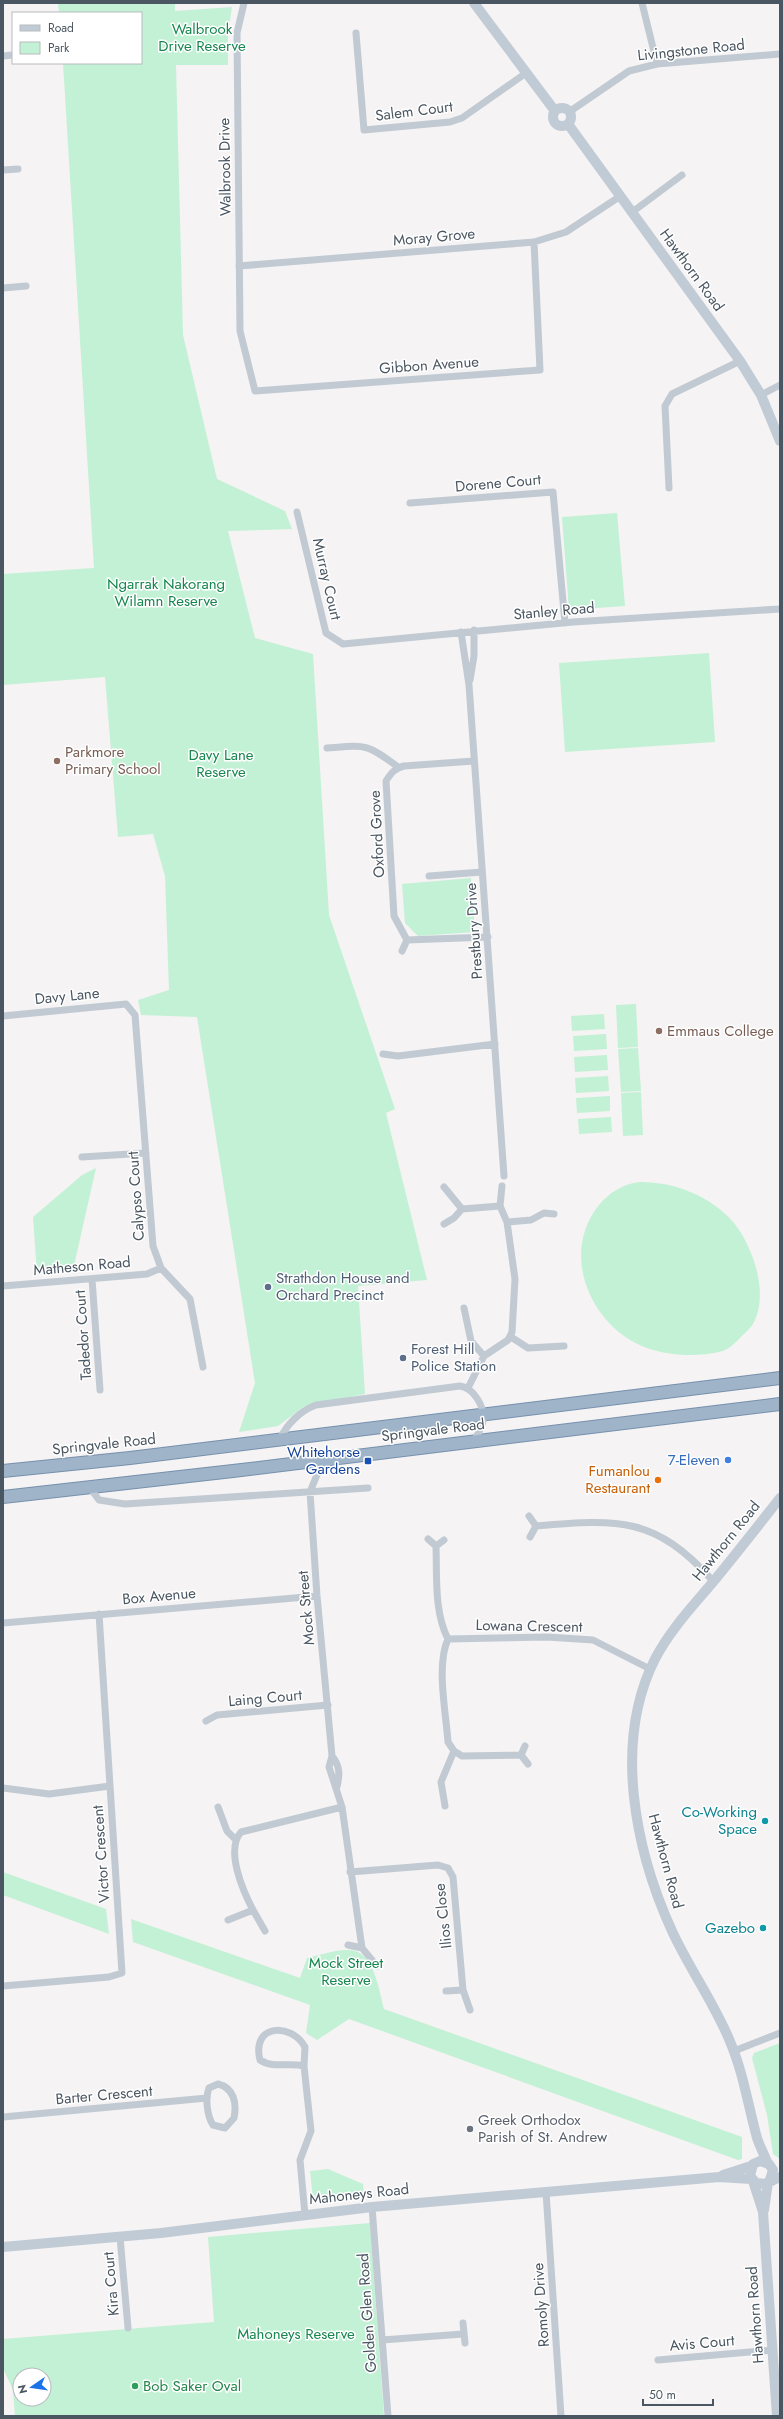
<svg xmlns="http://www.w3.org/2000/svg" width="783" height="2419" font-family="Jost,sans-serif">
	<style>
		.green { fill: #c3f1d5; fill-rule: evenodd }
		.lines { fill: none; stroke-linecap: round; stroke-linejoin: round }
		.trunk-casing { stroke: #7690ad; stroke-width: 14 }
		.minor { stroke: #c1cad2; stroke-width: 7 }
		.secondary { stroke: #c1cbd6; stroke-width: 10 }
		.trunk { stroke: #9fb4c9; stroke-width: 12 }
		.education-dot { fill: #8d6e63; stroke: #fff; stroke-width: 1.5 }
		.service-dot { fill: #5c6f8a; stroke: #fff; stroke-width: 1.5 }
		.shop-dot { fill: #3f7fe0; stroke: #fff; stroke-width: 1.5 }
		.transit-dot { fill: #1a4fb4; stroke: #fff; stroke-width: 1.5 }
		.food-dot { fill: #e8710a; stroke: #fff; stroke-width: 1.5 }
		.culture-dot { fill: #0f9aa8; stroke: #fff; stroke-width: 1.5 }
		.worship-dot { fill: #6b7280; stroke: #fff; stroke-width: 1.5 }
		.leisure-dot { fill: #2e9e5b; stroke: #fff; stroke-width: 1.5 }
		.labels { text-anchor: middle; dominant-baseline: central; stroke-width: 3; stroke-linejoin: round; paint-order: stroke }
		.park-label { font-size: 15px; fill: #17864f; stroke: #fff }
		.street-label { font-size: 15px; fill: #4a5661; stroke: #fff }
		.education-label { font-size: 15px; fill: #785e54; stroke: #fff; text-anchor: start }
		.service-label { font-size: 15px; fill: #4e5e75; stroke: #fff; text-anchor: start }
		.transit-label { font-size: 15px; fill: #164399; stroke: #fff; text-anchor: end }
		.shop-label { font-size: 15px; fill: #366cbe; stroke: #fff; text-anchor: end }
		.food-label { font-size: 15px; fill: #c56008; stroke: #fff; text-anchor: end }
		.culture-label { font-size: 15px; fill: #0d838f; stroke: #fff; text-anchor: end }
		.worship-label { font-size: 15px; fill: #5b616d; stroke: #fff; text-anchor: start }
		.leisure-label { font-size: 15px; fill: #27864d; stroke: #fff; text-anchor: start }
	</style>
	<rect width="100%" height="100%" fill="#f5f3f3"/>
	<path class="green" d="M58 3H175V11L232 7 228 34V65H176L183 335 217 479 285 511 292 529 228 531 255 638 313 654 329 915 395 1109 386 1113 427 1280 358 1286 365 1394 303 1407 278 1426 239 1432 255 1383 197 1017 141 1015 138 1000 169 990 165 876 153 834 118 837 105 677 3 685V574L94 568 63 63H141V13H59Z
		M617 513 625 606 569 610 562 517Z
		M709 653 715 742 565 752 559 663Z
		M471 878 475 932 418 936 405 923 402 884Z
		M636 1004 638 1047 618 1048 616 1005Z
		M604 1014 605 1029 572 1031 571 1016Z
		M606 1034 607 1049 574 1051 573 1036Z
		M638 1048 641 1091 621 1092 618 1049Z
		M607 1055 608 1070 575 1072 574 1057Z
		M608 1076 609 1091 576 1093 575 1078Z
		M641 1092 643 1135 623 1136 621 1093Z
		M610 1096V1111L577 1113 576 1098Z
		M611 1117 612 1132 579 1134 578 1119Z
		M96 1168 73 1270 37 1273 33 1217 82 1175Z
		M640 1182C675 1182 711 1196 734 1223 753 1247 768 1291 755 1320 752 1327 746 1332 741 1337 735 1343 729 1350 719 1352 696 1357 669 1356 647 1348 591 1328 559 1254 599 1205 610 1192 623 1184 640 1182Z
		M3 1872 106 1909 109 1934 3 1895Z
		M131 1919 300 1978 307 1958C320 1955 334 1950 347 1950 374 1948 379 1991 384 2009L742 2137V2159L738 2160 349 2019 317 2040 306 2033 310 2005 133 1942Z
		M780 2043V2159L773 2154 767 2115 752 2058 754 2053Z
		M328 2169 363 2184 364 2194 313 2199 310 2171Z
		M370 2223 384 2416H15L13 2390 3 2368V2339L214 2322 208 2237ZM20 2375H44V2399H20Z"/>
	<g class="lines">
		<defs>
			<path id="trunk" d="M3 1471 130 1458 780 1378
				M3 1497 233 1471 780 1404"/>
		</defs>
		<use href="#trunk" class="trunk-casing"/>
		<path class="minor" d="M244 3 237 33 240 331 255 391 540 370 534 242
			M642 3 657 64
			M356 33 364 130 450 122 462 118 526 73
			M3 56 13 55
			M569 112 629 71 657 64 780 54
			M3 170 18 169
			M631 213 682 175
			M239 266 534 242 566 232 619 197
			M3 288 26 286
			M761 395 780 385
			M669 488 665 406 672 394 740 361
			M410 503 553 492 565 623
			M297 512 326 633 343 644 573 622 780 609
			M461 632 469 685 504 1176
			M470 680 474 656V630
			M327 748C366 745 366 743 398 767
			M429 876 482 872
			M407 940 488 937
			M402 951 407 940 394 916 386 781C391 773 395 768 404 766L474 761
			M3 1016 126 1004 135 1015 153 1246 161 1268 190 1299 203 1367
			M383 1054 398 1056 495 1044
			M82 1157 146 1153
			M444 1187 462 1209 500 1206
			M507 1222 531 1220 544 1213 554 1214
			M444 1224 454 1218 462 1209
			M92 1279 100 1390
			M3 1286 147 1274 161 1268
			M464 1308 471 1341 484 1356
			M511 1337 528 1348 564 1346
			M468 1388 484 1356 508 1340 512 1332 515 1279 507 1222 500 1206 502 1186
			M280 1439C287 1424 300 1411 316 1405L460 1386C474 1388 485 1407 483 1421 482 1428 477 1435 474 1441
			M323 1460 310 1492 317 1596 332 1756 329 1767 342 1807 362 1948
			M90 1488 99 1500 125 1504 368 1488
			M529 1516 536 1526 530 1537
			M536 1526C618 1519 655 1516 713 1581
			M428 1539 436 1546 444 1540
			M436 1546C437 1576 434 1612 448 1639 436 1665 446 1713 448 1742L454 1751 441 1782 445 1806
			M3 1623 317 1596
			M448 1639 547 1637 593 1640 650 1669
			M206 1721 217 1715 328 1705
			M525 1746 521 1755 528 1764
			M454 1751 462 1756 521 1755
			M332 1756C340 1766 340 1774 337 1787
			M3 1788 49 1794 110 1786
			M218 1807 227 1831 235 1839
			M350 1872 438 1865 448 1868 453 1877 463 1990
			M253 1910C243 1891 225 1850 241 1832L342 1807
			M228 1920 253 1910 265 1931
			M348 1945 362 1948 377 1966
			M3 1986 109 1977 122 1973 99 1614
			M446 1991 463 1990 470 2010
			M734 2051 780 2033
			M304 2066C289 2062 273 2069 260 2060 251 2024 291 2022 305 2047L304 2066 311 2131 300 2160 305 2215
			M218 2084C234 2088 237 2103 234 2118L225 2128 213 2125C207 2116 205 2098 209 2088Z
			M3 2117 207 2098
			M546 2192 561 2416
			M372 2207 388 2416
			M120 2237 128 2328
			M463 2323 465 2343
			M382 2340 463 2334
			M658 2360 773 2350"/>
		<path class="secondary" d="M474 3 555 111
			M553 117a9 9 0 1 1 18 0a9 9 0 1 1-18 0Z
			M568 124 740 361 761 395 780 441
			M767 2162C764 2154 760 2147 757 2138 748 2105 743 2071 729 2039 713 2001 689 1968 672 1931 635 1850 613 1742 655 1659 670 1630 692 1607 713 1582 736 1554 758 1526 780 1498
			M723 2175 751 2166
			M770 2180 773 2170 769 2164 760 2161 753 2164 750 2176 756 2183 765 2184 780 2177
			M753 2181 763 2212 777 2416
			M764 2210 768 2182
			M3 2247 161 2233 372 2207 719 2177 751 2179"/>
		<use href="#trunk" class="trunk"/>
	</g>
	<g class="education-dot">
		<circle cx="57" cy="761" r="4"/>
		<circle cx="659" cy="1031" r="4"/>
	</g>
	<g class="service-dot">
		<circle cx="268" cy="1287" r="4"/>
		<circle cx="403" cy="1358" r="4"/>
	</g>
	<circle class="shop-dot" cx="728" cy="1460" r="4"/>
	<rect class="transit-dot" x="364" y="1457" width="8" height="8" rx="2"/>
	<circle class="food-dot" cx="658" cy="1480" r="4"/>
	<g class="culture-dot">
		<circle cx="765" cy="1821" r="4"/>
		<circle cx="763" cy="1928" r="4"/>
	</g>
	<circle class="worship-dot" cx="470" cy="2129" r="4"/>
	<circle class="leisure-dot" cx="135" cy="2386" r="4"/>
	<g class="labels">
		<g class="park-label">
			<text x="202" y="29">Walbrook<tspan x="202" dy="17">Drive Reserve</tspan></text>
			<text x="166" y="584">Ngarrak Nakorang<tspan x="166" dy="17">Wilamn Reserve</tspan></text>
			<text x="221" y="755">Davy Lane<tspan x="221" dy="17">Reserve</tspan></text>
			<text x="346" y="1963">Mock Street<tspan x="346" dy="17">Reserve</tspan></text>
			<text x="296" y="2334">Mahoneys Reserve</text>
		</g>
		<g class="street-label">
			<text transform="translate(691 50) rotate(-6)">Livingstone Road</text>
			<text transform="translate(414 111) rotate(-7)">Salem Court</text>
			<text transform="translate(225 167) rotate(-91)">Walbrook Drive</text>
			<text transform="translate(434 237) rotate(-5)">Moray Grove</text>
			<text transform="translate(692 270) rotate(54)">Hawthorn Road</text>
			<text transform="translate(429 365) rotate(-4)">Gibbon Avenue</text>
			<text transform="translate(498 483) rotate(-5)">Dorene Court</text>
			<text transform="translate(327 579) rotate(77)">Murray Court</text>
			<text transform="translate(554 611) rotate(-5)">Stanley Road</text>
			<text transform="translate(377 834) rotate(-93)">Oxford Grove</text>
			<text transform="translate(474 931) rotate(-94)">Prestbury Drive</text>
			<text transform="translate(67 996) rotate(-6)">Davy Lane</text>
			<text transform="translate(136 1196) rotate(-94)">Calypso Court</text>
			<text transform="translate(82 1266) rotate(-5)">Matheson Road</text>
			<text transform="translate(83 1335) rotate(-94)">Tadedor Court</text>
			<text transform="translate(433 1430) rotate(-7)">Springvale Road</text>
			<text transform="translate(104 1444) rotate(-6)">Springvale Road</text>
			<text transform="translate(726 1541) rotate(-51)">Hawthorn Road</text>
			<text transform="translate(159 1596) rotate(-5)">Box Avenue</text>
			<text transform="translate(306 1608) rotate(-95)">Mock Street</text>
			<text transform="translate(529 1626) rotate(1)">Lowana Crescent</text>
			<text transform="translate(265 1698) rotate(-5)">Laing Court</text>
			<text transform="translate(101 1854) rotate(-94)">Victor Crescent</text>
			<text transform="translate(666 1861) rotate(75)">Hawthorn Road</text>
			<text transform="translate(443 1916) rotate(-96)">Ilios Close</text>
			<text transform="translate(104 2095) rotate(-5)">Barter Crescent</text>
			<text transform="translate(359 2194) rotate(-6)">Mahoneys Road</text>
			<text transform="translate(111 2284) rotate(-95)">Kira Court</text>
			<text transform="translate(541 2305) rotate(-94)">Romoly Drive</text>
			<text transform="translate(367 2313) rotate(-94)">Golden Glen Road</text>
			<text transform="translate(755 2315) rotate(-94)">Hawthorn Road</text>
			<text transform="translate(702 2343) rotate(-5)">Avis Court</text>
		</g>
		<g class="education-label">
			<text x="65" y="752">Parkmore<tspan x="65" dy="17">Primary School</tspan></text>
			<text x="667" y="1031">Emmaus College</text>
		</g>
		<g class="service-label">
			<text x="276" y="1278">Strathdon House and<tspan x="276" dy="17">Orchard Precinct</tspan></text>
			<text x="411" y="1349">Forest Hill<tspan x="411" dy="17">Police Station</tspan></text>
		</g>
		<g class="transit-label">
			<text x="360" y="1452">Whitehorse<tspan x="360" dy="17">Gardens</tspan></text>
		</g>
		<g class="shop-label">
			<text x="720" y="1460">7-Eleven</text>
		</g>
		<g class="food-label">
			<text x="650" y="1471">Fumanlou<tspan x="650" dy="17">Restaurant</tspan></text>
		</g>
		<g class="culture-label">
			<text x="757" y="1812">Co-Working<tspan x="757" dy="17">Space</tspan></text>
			<text x="755" y="1928">Gazebo</text>
		</g>
		<g class="worship-label">
			<text x="478" y="2120">Greek Orthodox<tspan x="478" dy="17">Parish of St. Andrew</tspan></text>
		</g>
		<g class="leisure-label">
			<text x="143" y="2386">Bob Saker Oval</text>
		</g>
	</g>
	<rect width="783" height="2419" fill="none" stroke="#4a5661" stroke-width="8"/>
	<rect x="12" y="12" width="130" height="52" fill="#ffffff" stroke="#b7bbc0"/>
	<rect x="20" y="25" width="20" height="6" fill="#c1cbd6" stroke="#b7bbc0"/>
	<text x="48" y="32" font-size="12" fill="#4a5661">Road</text>
	<rect x="20" y="42" width="20" height="12" fill="#c3f1d5" stroke="#b7bbc0"/>
	<text x="48" y="52" font-size="12" fill="#4a5661">Park</text>
	<g transform="translate(32 2387) rotate(257)"><circle r="19" fill="#ffffff" stroke="#b7bbc0"/>
	<path d="M0-3L7 15L0 10L-7 15Z" fill="#1a73e8"/>
	<text y="-6" font-size="11" font-weight="bold" text-anchor="middle" fill="#4a5661">N</text>
	</g>
	<path d="M643 2399v6h70v-6" fill="none" stroke="#4a5661" stroke-width="2"/>
	<text x="649" y="2399" font-size="12" fill="#4a5661" stroke="#ffffff" stroke-width="3" paint-order="stroke">50 m</text>
</svg>
